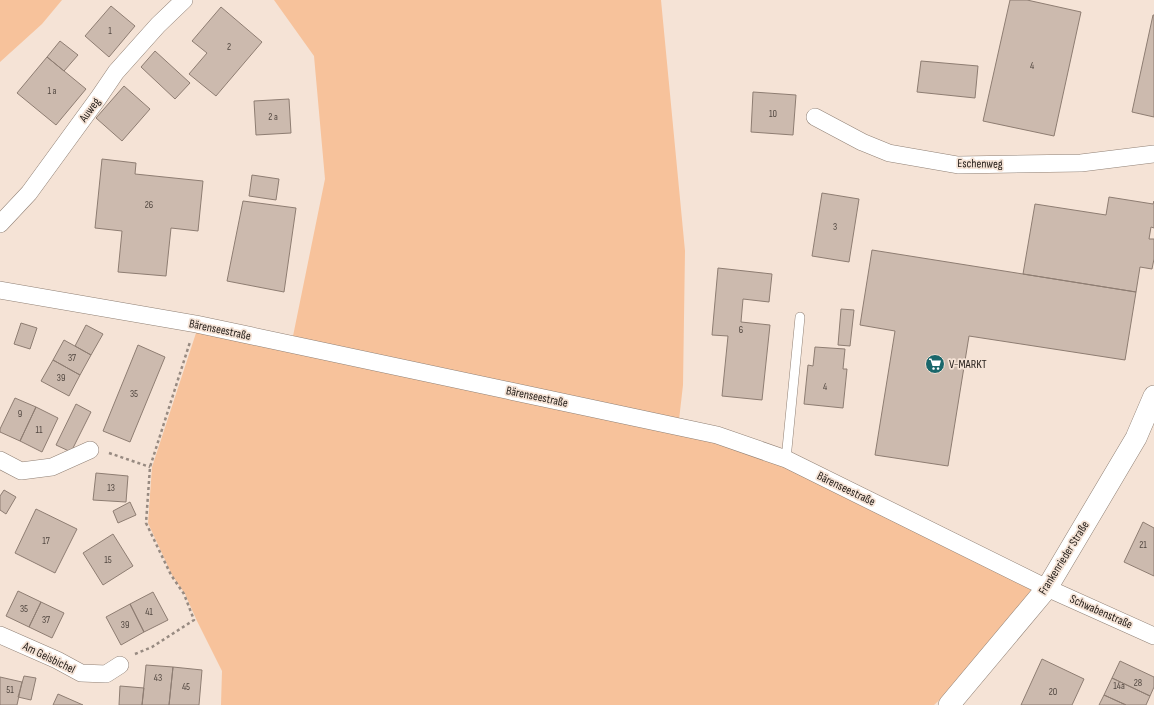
<svg xmlns="http://www.w3.org/2000/svg" width="1154" height="705" font-family="'Sofia Sans Condensed',sans-serif">
	<style>
		.green { fill: #f7c29b }
		.building { fill: #ccbaae; stroke: #8e7d72 }
		.lines { fill: none; stroke-linecap: round; stroke-linejoin: round }
		.service-casing { stroke: #908075; stroke-width: 10 }
		.minor-casing { stroke: #908075; stroke-width: 18 }
		.tertiary-casing { stroke: #908075; stroke-width: 22 }
		.path { stroke: #978a81; stroke-width: 2.5; stroke-dasharray: 3 3; stroke-linecap: butt }
		.service { stroke: #fff; stroke-width: 9 }
		.minor { stroke: #fff; stroke-width: 17 }
		.tertiary { stroke: #fff; stroke-width: 21 }
		.labels { text-anchor: middle; dominant-baseline: central; stroke-width: 3.5; stroke-linejoin: round; paint-order: stroke }
		.number-label { font-size: 10px; fill: #514740 }
		.street-label { font-size: 12px; fill: #28211c; stroke: #f5e3d6 }
		.poi-label { font-size: 12px; fill: #28211c; stroke: #f5e3d6; text-anchor: start }
	</style>
	<rect width="100%" height="100%" fill="#f5e3d6"/>
	<path class="green" d="M0 0H62L42 24 0 62Z
		M274 0H661L685 251 683 385 679 420 292 341 325 179 314 56Z
		M197 330 715 442 784 466 1037 587 950 690 934 705H221L222 671 197 621 185 594 172 575 148 523 152 467Z"/>
	<path class="building" d="M1010 0H1027L1081 12 1054 136 983 121Z
		M111 6 135 26 109 57 85 36Z
		M221 7 262 42 216 96 189 74 207 53 192 41Z
		M1153 15H1154V117L1132 112Z
		M60 41 78 55 64 71 47 57Z
		M155 51 190 83 175 99 141 67Z
		M47 57 86 89 56 125 17 93Z
		M921 61 978 66 975 98 917 92Z
		M124 86 150 109 122 141 96 118Z
		M753 92 796 95 793 135 751 132Z
		M289 99 291 133 256 135 254 101Z
		M102 159 136 163 135 174 203 181 198 231 171 228 166 276 118 272 122 231 95 228Z
		M252 175 279 179 276 200 249 196Z
		M822 193 859 199 849 262 812 256Z
		M1109 197 1153 204 1154 201V228L1151 227 1149 239H1154V259L1152 269 1140 267 1136 292 1023 274 1035 204 1106 215Z
		M243 201 296 208 284 292 227 281Z
		M872 250 1136 292 1125 360 969 336 948 466 875 455 895 331 860 325Z
		M718 268 772 274 769 302 743 299 741 322 770 325 762 400 722 396 728 336 712 335Z
		M841 309 854 310 850 346 838 345Z
		M21 323 37 328 30 349 14 344Z
		M86 325 103 334 91 355 75 346Z
		M64 340 91 355 80 375 53 360Z
		M138 345 165 357 130 442 103 431Z
		M815 347 845 349 843 369H847L843 408 804 404 808 365 813 366Z
		M53 360 80 375 69 396 41 381Z
		M15 398 36 407 20 441 0 432V429Z
		M76 404 91 412 71 452 56 445Z
		M36 407 58 418 42 452 20 441Z
		M96 473 128 476 126 502 93 500Z
		M4 490 16 497 6 514 0 510V496Z
		M130 502 136 515 118 523 113 511Z
		M36 509 77 529 55 573 15 553Z
		M1143 522 1154 528V576L1124 562Z
		M113 534 133 566 103 585 83 553Z
		M18 591 41 602 29 627 6 616Z
		M153 592 168 620 144 632 130 604Z
		M41 602 64 613 52 638 29 627Z
		M130 604 144 632 121 645 106 617Z
		M1042 659 1084 679 1072 705H1021Z
		M1120 661 1154 677V687L1150 696 1112 678Z
		M146 665 173 667 169 705H142Z
		M173 667 202 670 199 705H169Z
		M24 676 36 678 31 700 18 697Z
		M0 677 22 682 17 705H0Z
		M1112 678 1150 696 1146 705H1126L1104 695Z
		M120 686 144 688 142 705H119Z
		M58 694 83 705H53Z
		M1104 695 1126 705H1099Z"/>
	<g class="lines">
		<defs>
			<path id="service" d="M786 459 800 317"/>
			<path id="minor" d="M815 117 862 142 889 153 958 165 1081 163 1154 154
				M0 224 29 193 99 97 116 72 158 25 184 0
				M0 290 196 324 717 435 786 459 1047 588 1154 636
				M0 460 21 471 52 467 90 450
				M0 635 57 660 81 673 106 674 120 665"/>
			<path id="tertiary" d="M949 705 1047 588 1136 438 1154 396"/>
		</defs>
		<use href="#service" class="service-casing"/>
		<use href="#minor" class="minor-casing"/>
		<use href="#tertiary" class="tertiary-casing"/>
		<path class="path" d="M109 453 150 467
			M135 654 152 647 194 620 184 594 171 575 146 523 150 467 190 342"/>
		<use href="#service" class="service"/>
		<use href="#minor" class="minor"/>
		<use href="#tertiary" class="tertiary"/>
	</g>
	<defs>
		<symbol id="supermarket-disc" viewBox="-11 -11 22 22"><circle r="9.5" fill="#1a676b" stroke="#f5e3d6"/><path d="M-6-5.5h2.5l.6 2H6L4.5 2H-2.5L-4.4-4H-6ZM-1.5 3.2a1.3 1.3 0 1 0 .1 0ZM3 3.2a1.3 1.3 0 1 0 .1 0Z" fill="#fff"/></symbol>
	</defs>
	<g fill-rule="evenodd">
		<use href="#supermarket-disc" x="924" y="353" width="22" height="22"/>
	</g>
	<g class="labels">
		<g class="number-label">
			<text x="110" y="31">1</text>
			<text x="229" y="47">2</text>
			<text x="1032" y="66">4</text>
			<text x="52" y="91">1 a</text>
			<text x="773" y="114">10</text>
			<text x="273" y="117">2 a</text>
			<text x="149" y="205">26</text>
			<text x="835" y="227">3</text>
			<text x="741" y="330">6</text>
			<text x="72" y="358">37</text>
			<text x="61" y="378">39</text>
			<text x="825" y="387">4</text>
			<text x="134" y="394">35</text>
			<text x="20" y="414">9</text>
			<text x="39" y="430">11</text>
			<text x="111" y="488">13</text>
			<text x="46" y="541">17</text>
			<text x="1143" y="545">21</text>
			<text x="108" y="560">15</text>
			<text x="24" y="609">35</text>
			<text x="149" y="612">41</text>
			<text x="46" y="620">37</text>
			<text x="125" y="625">39</text>
			<text x="158" y="678">43</text>
			<text x="1138" y="683">28</text>
			<text x="1119" y="686">14a</text>
			<text x="186" y="687">45</text>
			<text x="10" y="690">51</text>
			<text x="1053" y="692">20</text>
		</g>
		<g class="street-label">
			<text transform="translate(90 110) rotate(-54)">Auweg</text>
			<text transform="translate(980 164) rotate(1)">Eschenweg</text>
			<text transform="translate(220 330) rotate(12)">Bärenseestraße</text>
			<text transform="translate(537 397) rotate(12)">Bärenseestraße</text>
			<text transform="translate(846 489) rotate(26)">Bärenseestraße</text>
			<text transform="translate(1064 558) rotate(-58)">Frankenrieder Straße</text>
			<text transform="translate(1101 612) rotate(24)">Schwabenstraße</text>
			<text transform="translate(49 658) rotate(26)">Am Geisbichel</text>
		</g>
		<g class="poi-label">
			<text x="949" y="364">V-MARKT</text>
		</g>
	</g>
</svg>
